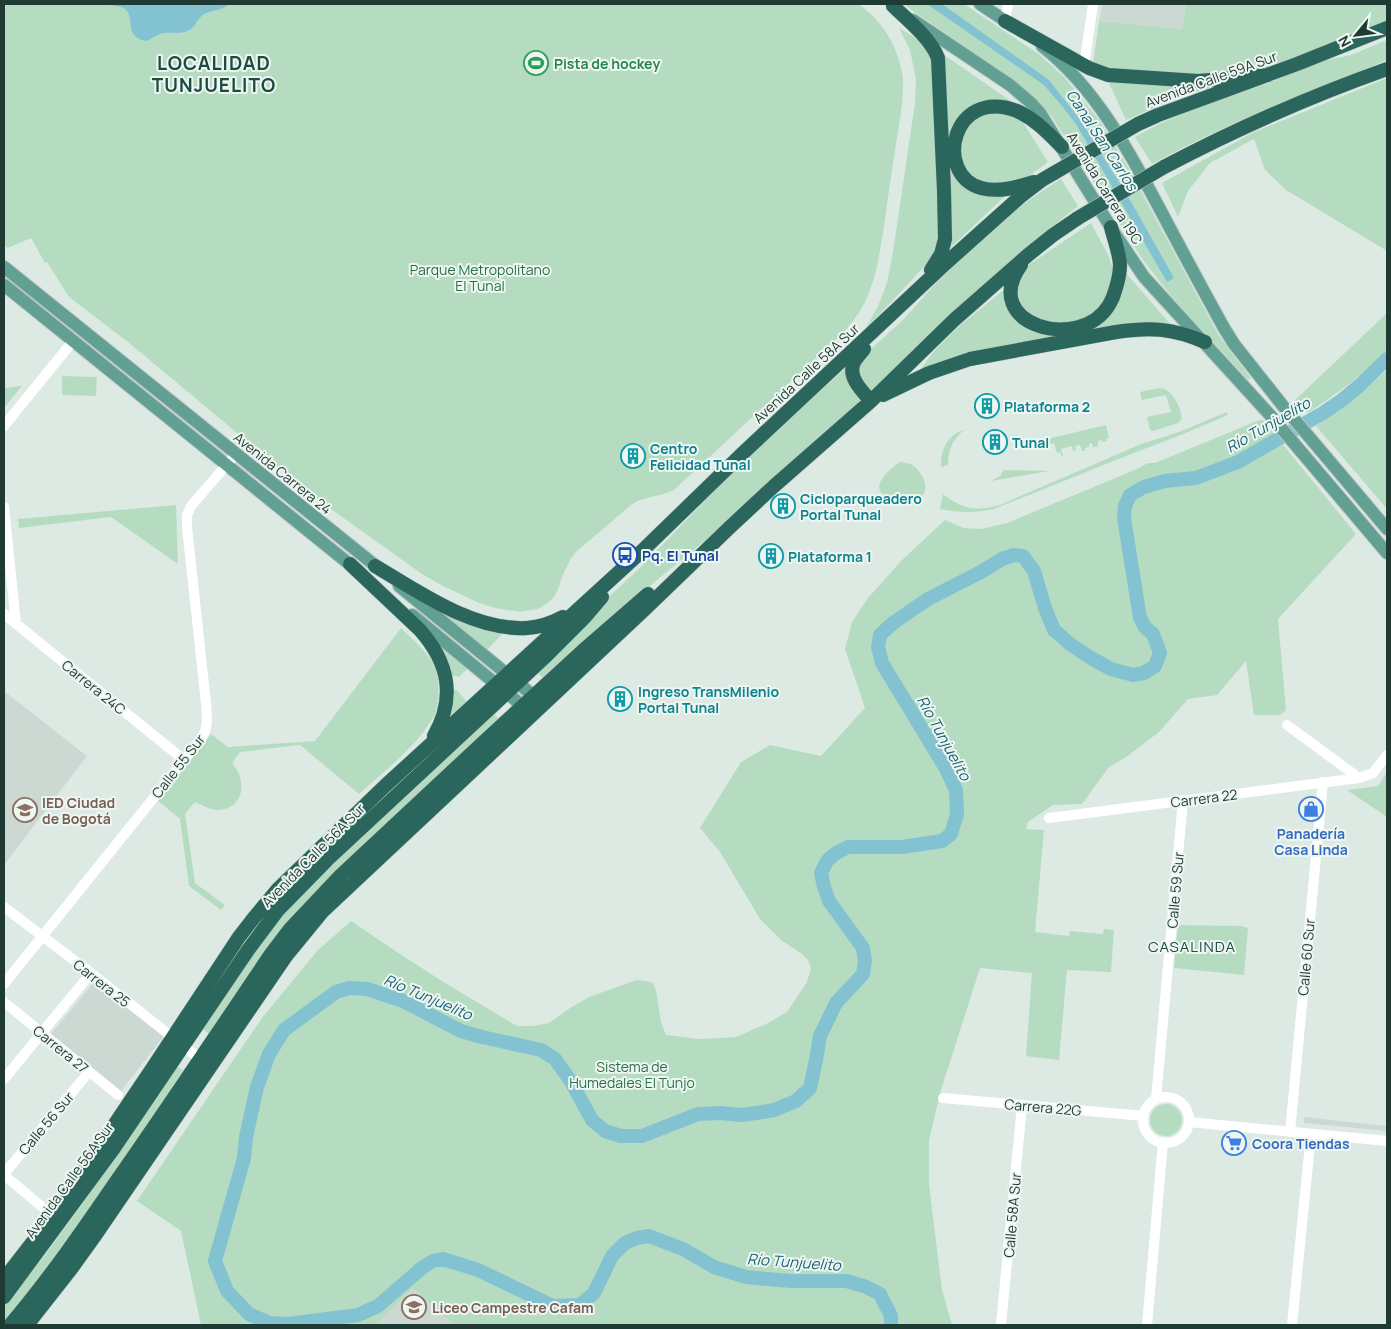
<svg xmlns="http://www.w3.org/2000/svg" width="1391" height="1329" font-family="Manrope,sans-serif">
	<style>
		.built { fill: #ccd9d3 }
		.green { fill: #b5dcc1 }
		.water { fill: #83c2d1 }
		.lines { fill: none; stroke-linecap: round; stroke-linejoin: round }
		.river { stroke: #83c2d1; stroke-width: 14 }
		.major-casing { stroke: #bcc4c2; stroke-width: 14 }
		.highway-casing { stroke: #bcc4c2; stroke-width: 15 }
		.minor { stroke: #fff; stroke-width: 10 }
		.major { stroke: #61a092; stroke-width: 12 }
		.highway { stroke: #2a665b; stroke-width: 14 }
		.highway-bridge-casing { stroke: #bcc4c2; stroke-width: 15; stroke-linecap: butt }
		.highway-bridge { stroke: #2a665b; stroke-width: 14 }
		.labels { text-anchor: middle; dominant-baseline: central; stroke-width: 4; stroke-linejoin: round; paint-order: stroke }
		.leisure-label { font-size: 14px; font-weight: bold; fill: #27864d; stroke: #eef6f2; text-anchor: start }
		.street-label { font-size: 14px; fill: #1f3933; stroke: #eef6f2 }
		.park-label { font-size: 14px; fill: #297046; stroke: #eef6f2 }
		.culture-label { font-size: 14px; font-weight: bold; fill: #0d838f; stroke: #eef6f2; text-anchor: start }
		.transit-label { font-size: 14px; font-weight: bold; fill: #164399; stroke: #eef6f2; text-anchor: start }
		.education-label { font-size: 14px; font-weight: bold; fill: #785e54; stroke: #eef6f2; text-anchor: start }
		.shop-label { font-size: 14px; font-weight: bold; fill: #366cbe; stroke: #eef6f2 }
		.water-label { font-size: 15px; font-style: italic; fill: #196375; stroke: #eef6f2 }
		.neighbourhood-label { font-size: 15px; letter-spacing: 1px; fill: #1b4b41; stroke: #eef6f2 }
		.district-label { font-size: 19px; font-weight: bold; letter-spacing: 1px; fill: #1b4b41; stroke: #eef6f2 }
	</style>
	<rect width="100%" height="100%" fill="#ddeae4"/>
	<path class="built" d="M1102 4H1186L1182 29 1099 21Z
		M4 691 87 756 4 865Z
		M94 982 164 1036 121 1091 50 1035Z
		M1304 1117 1387 1126V1131L1304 1123Z
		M413 1288 454 1325H376Z"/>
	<path class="green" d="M4 4H858C882 20 896 43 902 72 906 95 898 128 895 151 891 177 887 202 884 227 880 248 878 270 870 290 864 307 856 318 844 332L674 490C660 497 644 496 631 505L576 552 571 558 562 577 559 587 554 597 546 604 538 609 520 612 495 608 479 603 443 586 422 574 331 509 296 482 128 342 69 297 47 262 45 263 31 238 8 248 4 245Z
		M903 4H964L1040 55 1065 78 1099 120 1129 169 1218 334 1231 352 1251 378 1248 380 1172 297 1143 260 1052 117 1043 106 1033 96 1005 74Z
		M1186 4H1387V22L1268 67 1217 75 1120 73 1093 64 1099 21 1182 29Z
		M899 28C916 38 923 41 932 59L940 234 934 255 921 270 865 330 878 306 887 283 893 252 915 103 916 79 910 50Z
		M1387 40V60L1238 122 1192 143 1152 164 1135 137 1159 124 1200 106 1266 84 1323 61 1351 55Z
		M940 52 1018 106 961 118 957 174 1006 195 946 252Z
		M1387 78V251L1286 190 1265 170 1254 139 1210 163 1188 191 1178 217 1162 183 1252 133Z
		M1108 81 1142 84 1214 87 1179 97 1126 120Z
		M992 111 1019 116 1048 162 1029 176 1013 182 988 185 966 171 960 159 962 130 968 122Z
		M1061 179 1078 206C1004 265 938 327 870 394L856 370 860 359 904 319 936 283 983 239 1014 211 1045 189Z
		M1091 223 1109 257 1115 276 1101 309 1084 322 1048 326 1021 311 1015 286 1018 276 1030 264Z
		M1125 272 1171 325 919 371 935 350 957 328 1005 289 1009 309 1017 322 1031 331 1051 336 1075 333 1092 327Z
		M1387 313V350C1364 374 1336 394 1308 413L1295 400Z
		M848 366 864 399 776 475 708 538 657 580 593 638 544 679 536 671 596 609 643 565 748 456Z
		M1387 370V509L1316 426 1361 393Z
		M62 376 97 377 96 396 62 395Z
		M22 386 4 408V388Z
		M1159 388C1172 388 1181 407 1182 419L1178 423 1153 431 1150 430 1147 417 1171 412 1166 395 1142 400 1140 392Z
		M1227 412 1228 415 1181 435 1126 456 994 509C975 513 959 513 940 509L943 494C962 509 976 512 1000 505L1141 444 1179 432Z
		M1262 419 1356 534 1278 619 1286 710 1280 715H1254L1246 661 1217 695 1188 699 1159 732 1125 758 1109 767 1082 804 1053 805 1028 822 1026 829 1044 830 1035 932 1069 936 1070 931 1103 934 1104 929 1114 930 1111 972 1067 970 1059 1060 1026 1056 1032 973 980 968 941 1090 929 1140V1184L942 1290 952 1325H454L413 1288 376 1325H201L181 1231 137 1201 262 1018 317 951 351 921 400 954 445 983 517 1026H534L549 1023 570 1008 589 997 637 980 647 981 653 983 656 990 661 1022 666 1035 700 1039 736 1037 768 1023 787 1012 807 982 811 968 808 960 802 954 781 940 760 919 720 852 700 828 741 762 770 745 821 756 865 708 845 649 852 622 868 598 902 560 945 520 963 528 981 529 1007 523 1137 469 1148 463H1155Z
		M1106 425 1109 438 1106 439 1107 441 1102 442V440L1098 441V446L1093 447 1092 443 1089 444V447L1085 448V451H1082L1080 445 1075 446 1076 450 1073 451 1072 446 1061 449 1063 455 1061 456 1060 452 1057 453 1054 443 1041 447 1039 441Z
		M965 429C953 439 948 449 948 465L941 467C940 449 948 435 965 429Z
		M900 462C906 463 911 463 915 467 924 475 932 493 917 499 911 502 904 500 898 499 864 495 883 473 900 462Z
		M1004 470 1049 471 991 481 1000 476Z
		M176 505 178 564 111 517 19 528 18 519Z
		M424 600 503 633 487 650Z
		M401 628C412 639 427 651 434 665 440 679 440 700 435 714 434 717 431 721 429 724 411 751 383 772 359 794L300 745 240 752 232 763C236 768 240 774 241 781 244 797 234 810 217 810 210 810 202 805 195 802L185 814 195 883 225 905 221 910 189 886 180 819 158 801 211 734 228 747 315 741Z
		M432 637 468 668 459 677 450 675Z
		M452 690H457L468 703 444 726Z
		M492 712 499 719 368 844 211 1035 201 1028 233 980 291 902Z
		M1387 772V817L1347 790 1378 786Z
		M1178 925 1241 926 1248 928 1244 975 1174 968Z
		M176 1066 183 1070 77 1231 4 1325V1306L48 1251 81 1206Z
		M1150 1120a16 16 0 1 1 32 0a16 16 0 1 1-32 0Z"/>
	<path class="water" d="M105 4H229C221 11 212 10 204 14 198 18 196 25 191 29 182 35 174 32 164 33 158 33 152 39 146 41 123 37 136 17 125 9 119 5 111 6 105 4Z
		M927 4H942L1049 80 1081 121 1130 200 1174 278 1167 282 1076 124 1062 106 1044 85Z"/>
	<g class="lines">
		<path class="river" d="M891 1325V1316L880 1294 864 1286 846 1281H791L746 1277 714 1267 683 1249 649 1236 637 1238 625 1243 612 1256 594 1293 580 1305 553 1306 478 1270 443 1259 433 1261 423 1267 378 1306 358 1315 288 1324 269 1323 249 1314 227 1291 215 1261 244 1158 246 1137 257 1087 269 1054 284 1030 336 992 349 988 367 989 403 1001 461 1031 482 1037 541 1050 555 1059 570 1080 592 1120 605 1131 621 1136H642L698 1114 720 1113 741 1115 757 1113 774 1110 796 1101 810 1088 816 1060 820 1036 836 1003 863 974 865 961 863 948 829 901 824 887 821 873 827 861 836 853 848 847H902L942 841 951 834 957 814 956 790 945 767 882 663 878 647 880 635 893 623 928 599 981 572 1002 559 1014 555 1023 556 1034 571 1045 608 1054 630 1070 644 1091 658 1111 669 1133 675 1144 673 1155 666 1160 653 1153 634 1145 627 1140 618 1124 518 1125 506 1130 495 1144 487 1165 481 1196 478 1238 462 1323 413 1342 400 1360 385 1387 359"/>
		<defs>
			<path id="major" d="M980 4 1013 26
				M913 20 1010 85 1031 103 1040 113 1115 234 1144 277 1270 415 1387 553
				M1042 46C1097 89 1130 153 1162 213 1182 251 1203 290 1224 328L1234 344 1283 406 1387 529
				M4 267 382 571
				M4 285 358 571
				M399 586 540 701
				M412 615 530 712"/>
			<path id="highway" d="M893 6C908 20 931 39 938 58L944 191 945 239 941 254 931 270
				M1005 21 1089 68 1108 75 1198 81 1268 75
				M1138 124 1158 115 1297 64 1387 28
				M1164 167C1236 129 1311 96 1387 69
				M1034 182C1018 187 998 193 981 188 933 174 952 86 1017 111 1035 119 1048 133 1062 147
				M1021 265C978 325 1080 353 1109 305 1112 300 1114 295 1115 291 1118 282 1120 273 1120 264 1119 252 1114 239 1111 227
				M864 349C861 353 857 357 854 362 847 377 862 391 871 401
				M883 395 929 373 970 359 1116 332C1151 327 1172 328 1205 342
				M350 564 420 630C449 663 456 697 434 736
				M375 566C419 592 473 631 527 628 540 627 552 623 563 617
				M4 1279 53 1216 154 1066 239 937 253 919 278 889 386 785 642 551 743 453 945 264 1021 196 1042 180 1054 173
				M4 1297 114 1148 248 950 278 910 327 860 544 658 585 617 602 597
				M10 1325C50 1278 85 1227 120 1176 171 1103 221 1028 271 954L290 929 340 876 490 736 587 647 648 594
				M27 1325 71 1269 94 1237 286 956 322 912 644 610 729 528 773 487 871 401 954 320 1028 255 1053 235 1078 218"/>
		</defs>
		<use href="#major" class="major-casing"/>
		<use href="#highway" class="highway-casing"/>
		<path class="minor" d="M1005 21 1008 4
			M1084 66 1093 4
			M4 426 73 341
			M4 507 16 624
			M4 614 184 760
			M1287 725 1359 778
			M1049 818 1359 778 1373 773 1387 755
			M4 907 91 973 200 1059
			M4 984 201 739C209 727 207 717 206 703L187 528V515L191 506 236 454
			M4 1002 118 1095
			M4 1079 91 973
			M1143 1120a23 23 0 1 1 46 0a23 23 0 1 1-46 0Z
			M943 1098 1144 1116
			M1156 1099 1183 800
			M1189 1122 1387 1141
			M1290 1132 1323 782
			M4 1174 89 1072
			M4 1175 53 1216
			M1001 1325 1022 1105
			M1147 1325 1163 1142
			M1292 1325 1311 1134"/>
		<use href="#major" class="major"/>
		<use href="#highway" class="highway"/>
		<defs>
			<path id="highway-bridge" d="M1054 173 1138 124
				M1078 218 1164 167"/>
		</defs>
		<use href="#highway-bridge" class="highway-bridge-casing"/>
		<use href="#highway-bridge" class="highway-bridge"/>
	</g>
	<defs>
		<symbol id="stadium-ring" viewBox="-11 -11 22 22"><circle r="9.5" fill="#eef6f2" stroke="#2e9e5b" stroke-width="1.5"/><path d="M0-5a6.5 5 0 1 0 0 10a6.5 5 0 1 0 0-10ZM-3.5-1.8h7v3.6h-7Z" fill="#2e9e5b"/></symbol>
		<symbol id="building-ring" viewBox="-11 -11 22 22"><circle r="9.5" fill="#eef6f2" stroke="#0f9aa8" stroke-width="1.5"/><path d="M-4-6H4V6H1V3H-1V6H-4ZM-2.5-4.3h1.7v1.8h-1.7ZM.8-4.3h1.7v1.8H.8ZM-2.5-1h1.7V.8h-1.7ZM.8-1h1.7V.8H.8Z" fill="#0f9aa8"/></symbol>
		<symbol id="bus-ring" viewBox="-11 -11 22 22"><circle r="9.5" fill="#eef6f2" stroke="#1a4fb4" stroke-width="1.5"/><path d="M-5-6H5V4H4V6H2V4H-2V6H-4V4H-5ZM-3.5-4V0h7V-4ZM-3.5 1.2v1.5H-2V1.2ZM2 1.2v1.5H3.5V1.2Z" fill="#1a4fb4"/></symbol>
		<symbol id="shop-ring" viewBox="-11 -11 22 22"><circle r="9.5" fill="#eef6f2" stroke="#3f7fe0" stroke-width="1.5"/><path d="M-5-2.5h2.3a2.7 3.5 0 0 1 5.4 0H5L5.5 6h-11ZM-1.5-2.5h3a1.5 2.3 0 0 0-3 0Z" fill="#3f7fe0"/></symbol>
		<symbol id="school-ring" viewBox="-11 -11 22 22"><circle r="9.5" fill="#eef6f2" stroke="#8d6e63" stroke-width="1.5"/><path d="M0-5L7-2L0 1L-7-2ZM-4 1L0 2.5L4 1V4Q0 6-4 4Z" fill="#8d6e63"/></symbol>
		<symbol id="supermarket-ring" viewBox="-11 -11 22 22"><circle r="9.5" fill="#eef6f2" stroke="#3f7fe0" stroke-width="1.5"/><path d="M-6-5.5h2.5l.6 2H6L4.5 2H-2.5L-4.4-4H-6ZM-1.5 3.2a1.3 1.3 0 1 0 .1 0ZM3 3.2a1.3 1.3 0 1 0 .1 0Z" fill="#3f7fe0"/></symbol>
	</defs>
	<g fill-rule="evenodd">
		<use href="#stadium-ring" x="522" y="49" width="28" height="28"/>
		<use href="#building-ring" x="973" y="392" width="28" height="28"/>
		<use href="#building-ring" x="981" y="428" width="28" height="28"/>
		<use href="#building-ring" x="619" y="442" width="28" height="28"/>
		<use href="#building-ring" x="769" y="492" width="28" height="28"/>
		<use href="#bus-ring" x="611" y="541" width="28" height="28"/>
		<use href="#building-ring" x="757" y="542" width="28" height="28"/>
		<use href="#building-ring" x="606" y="685" width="28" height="28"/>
		<use href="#shop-ring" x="1297" y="795" width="28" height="28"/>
		<use href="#school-ring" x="11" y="796" width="28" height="28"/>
		<use href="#supermarket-ring" x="1220" y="1129" width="28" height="28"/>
		<use href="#school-ring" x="400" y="1293" width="28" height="28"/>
	</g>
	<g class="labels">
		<g class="leisure-label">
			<text x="554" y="63">Pista de hockey</text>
		</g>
		<g class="street-label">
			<text transform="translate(1211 79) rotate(-20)">Avenida Calle 59A Sur</text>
			<text transform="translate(1105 188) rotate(58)">Avenida Carrera 19C</text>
			<text transform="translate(806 373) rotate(-43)">Avenida Calle 58A Sur</text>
			<text transform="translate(283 473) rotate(39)">Avenida Carrera 24</text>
			<text transform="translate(94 687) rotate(39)">Carrera 24C</text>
			<text transform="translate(178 766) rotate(-52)">Calle 55 Sur</text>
			<text transform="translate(1204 798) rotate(-7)">Carrera 22</text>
			<text transform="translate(313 855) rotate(-45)">Avenida Calle 56A Sur</text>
			<text transform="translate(1175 890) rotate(-85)">Calle 59 Sur</text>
			<text transform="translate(1306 957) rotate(-85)">Calle 60 Sur</text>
			<text transform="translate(102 983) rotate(38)">Carrera 25</text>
			<text transform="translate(61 1049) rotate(39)">Carrera 27</text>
			<text transform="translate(1043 1107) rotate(5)">Carrera 22G</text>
			<text transform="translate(46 1123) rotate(-50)">Calle 56 Sur</text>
			<text transform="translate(69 1180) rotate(-54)">Avenida Calle 56A Sur</text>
			<text transform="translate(1012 1215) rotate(-85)">Calle 58A Sur</text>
		</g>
		<g class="park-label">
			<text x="480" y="269">Parque Metropolitano<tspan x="480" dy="16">El Tunal</tspan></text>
			<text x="632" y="1066">Sistema de<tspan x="632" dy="16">Humedales El Tunjo</tspan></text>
		</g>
		<g class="culture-label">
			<text x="1004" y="406">Plataforma 2</text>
			<text x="1012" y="442">Tunal</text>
			<text x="650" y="448">Centro<tspan x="650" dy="16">Felicidad Tunal</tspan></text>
			<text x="800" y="498">Cicloparqueadero<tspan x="800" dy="16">Portal Tunal</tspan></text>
			<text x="788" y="556">Plataforma 1</text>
			<text x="638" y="691">Ingreso TransMilenio<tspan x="638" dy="16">Portal Tunal</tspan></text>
		</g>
		<g class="transit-label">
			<text x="642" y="555">Pq. El Tunal</text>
		</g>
		<g class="education-label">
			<text x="42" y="802">IED Ciudad<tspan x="42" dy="16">de Bogotá</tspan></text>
			<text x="432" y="1307">Liceo Campestre Cafam</text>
		</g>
		<g class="shop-label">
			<text x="1311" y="833">Panadería<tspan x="1311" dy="16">Casa Linda</tspan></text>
			<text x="1252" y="1143" text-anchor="start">Coora Tiendas</text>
		</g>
		<g class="water-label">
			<text transform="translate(1102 140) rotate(57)">Canal San Carlos</text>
			<text transform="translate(1268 425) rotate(-30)">Río Tunjuelito</text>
			<text transform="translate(944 738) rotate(61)">Río Tunjuelito</text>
			<text transform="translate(428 997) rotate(23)">Río Tunjuelito</text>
			<text transform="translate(794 1262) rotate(4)">Río Tunjuelito</text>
		</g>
		<g class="neighbourhood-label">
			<text x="1192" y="946">CASALINDA</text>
		</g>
		<g class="district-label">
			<text x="214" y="63">LOCALIDAD<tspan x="214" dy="22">TUNJUELITO</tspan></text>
		</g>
	</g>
	<rect width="1391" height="1329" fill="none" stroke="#1f3933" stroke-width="10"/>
	<g transform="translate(1356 35) rotate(241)" stroke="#eef6f2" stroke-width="4" paint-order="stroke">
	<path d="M0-4L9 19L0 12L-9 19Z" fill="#1f3933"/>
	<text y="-8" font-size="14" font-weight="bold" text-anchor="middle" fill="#1f3933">N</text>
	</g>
</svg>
